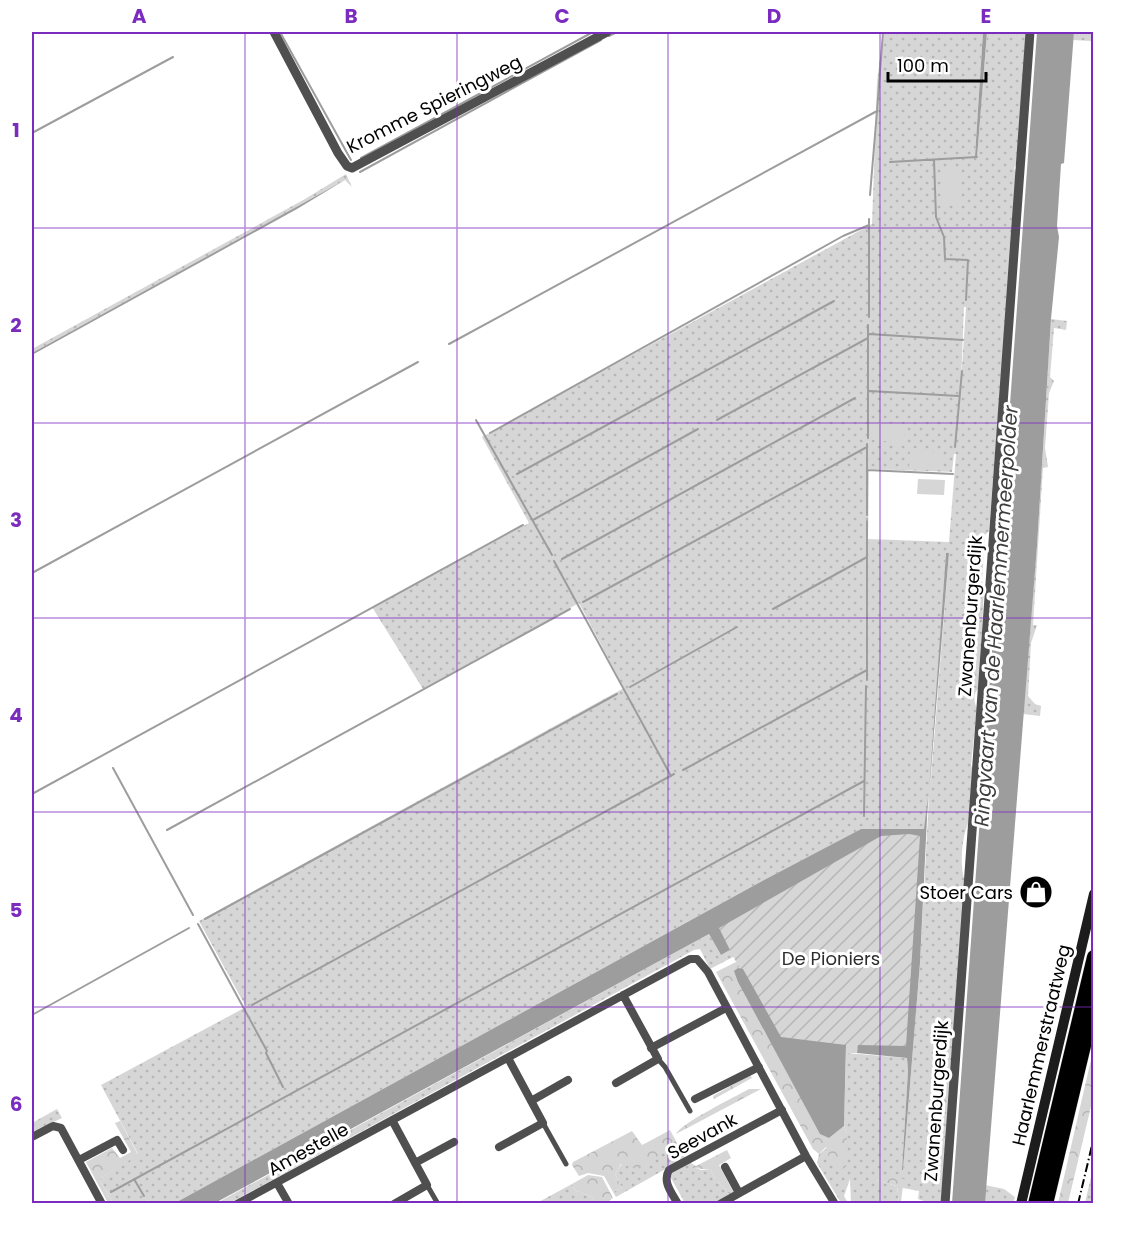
<svg xmlns="http://www.w3.org/2000/svg" width="1125" height="1235" font-family="Poppins,sans-serif">
	<style>
		.grass { fill: url(#grass-dots); fill-rule: evenodd }
		.forest { fill: url(#forest-crowns) }
		.garden { fill: url(#garden-furrows) }
		.pitch { fill: #d6d6d6 }
		.water { fill: #9d9d9d }
		.lines { fill: none; stroke-linecap: round; stroke-linejoin: round }
		.stream { stroke: #9d9d9d; stroke-width: 2 }
		.motorway-casing { stroke: #dbdbdb; stroke-width: 15 }
		.pedestrian { stroke: #4f4f4f; stroke-width: 5 }
		.minor { stroke: #4f4f4f; stroke-width: 8 }
		.tertiary { stroke: #4f4f4f; stroke-width: 9 }
		.secondary { stroke: #1c1c1c; stroke-width: 10 }
		.motorway { stroke: #000; stroke-width: 14 }
		.rail { stroke: #000; stroke-width: 2; stroke-dasharray: 9 3 1.5 3; stroke-linecap: butt }
		.grid { fill: none; stroke: #7b2cbf; stroke-width: 1.5; stroke-opacity: 0.55 }
		.labels { text-anchor: middle; dominant-baseline: central; stroke-width: 6; stroke-linejoin: round; paint-order: stroke }
		.street-label { font-size: 18px; fill: #000; stroke: #fff }
		.poi-label { font-size: 18px; fill: #000; stroke: #fff; text-anchor: end }
		.park-label { font-size: 18px; fill: #2d2d2d; stroke: #fff }
		.water-label { font-size: 20px; font-style: italic; fill: #3e3e3e; stroke: #fff }
		.neatline { fill: none; stroke: #7b2cbf; stroke-width: 2 }
		.grid-label { font-size: 20px; text-anchor: middle; font-weight: bold; fill: #7b2cbf }
	</style>
	<defs>
		<pattern id="grass-dots" width="8" height="8" patternUnits="userSpaceOnUse" patternTransform="scale(1.5)"><rect width="8" height="8" fill="#d6d6d6"/><path d="M2 2h.1M6 6h.1" fill="none" stroke="#b6b6b6" stroke-width="1.8" stroke-linecap="round"/></pattern>
		<pattern id="forest-crowns" width="20" height="18" patternUnits="userSpaceOnUse" patternTransform="scale(1.5)"><rect width="20" height="18" fill="#d6d6d6"/><path d="M2 6a3 3 0 1 1 6 0M12 15a3 3 0 1 1 6 0" fill="none" stroke="#b6b6b6"/></pattern>
		<pattern id="garden-furrows" width="10" height="10" patternUnits="userSpaceOnUse" patternTransform="scale(1.5)"><rect width="10" height="10" fill="#d6d6d6"/><path d="M-1 1l2-2M0 10L10 0M9 11l2-2" fill="none" stroke="#b6b6b6"/></pattern>
	</defs>
	<rect width="100%" height="100%" fill="#fff"/>
	<path class="grass" d="M883 32H983L975 156 977 158 987 32H1026L1017 162 1014 168 1017 174 989 531 985 535 982 581 984 589 979 688C973 693 973 701 977 708L971 765 973 771 969 822C962 833 959 869 965 880L942 1200C935 1206 927 1202 918 1199L919 1191 903 1188V1179L876 1180 897 1186 899 1203H851L850 1179 844 1196 848 1203H841L817 1163 819 1154 847 1133 844 1126 846 1053 907 1058 908 1071 902 1170H903L920 963 929 797 925 829H861L764 880 175 1203H149L147 1200V1203H113L99 1179 138 1154 101 1085 246 1007 199 921 624 688 579 603 423 689 372 607 529 523 482 437 872 224 877 82ZM964 307H966L961 382ZM954 454H956L949 542 868 539 869 469 952 472ZM946 553H949L930 791Z
		M1074 32H1091V41L1073 40Z
		M346 174 352 187 345 180 32 353V349L305 199Z
		M1051 319 1067 321 1066 330 1054 328 1050 377 1054 381 1049 393 1045 448 1048 467 1043 468 1033 625H1037L1031 643 1028 696 1035 704 1041 706 1040 716 1023 714 1037 546Z
		M709 934 721 955 730 950 737 955 710 969 700 949 694 950 230 1203 215 1204Z
		M57 1109 62 1118 32 1132V1123Z
		M670 1130 685 1158 616 1197 613 1192 622 1188 615 1174C627 1153 649 1142 670 1130Z
		M685 1164 701 1170H711L716 1180 730 1195 715 1203H685L668 1173Z
		M1093 1168V1203H1085Z
		M572 1184 576 1191 592 1197 595 1203 535 1204Z
		M985 1185 1004 1189 1015 1197 1013 1203 985 1204Z"/>
	<path class="forest" d="M744 958 858 1046 857 1053H846V1045L763 1029 829 1138 844 1126 847 1133 846 1169 831 1165 826 1147 819 1154 813 1149 716 972Z
		M1093 1051V1098L1068 1203H1058Z
		M750 1075 752 1078 714 1099 713 1096Z
		M749 1089H761L676 1134C681 1123 735 1097 749 1089Z
		M120 1121 138 1155 99 1179 113 1203H108L86 1162 112 1148 120 1158 131 1152 115 1123Z
		M632 1131 642 1145 669 1131 674 1147 636 1169 621 1164 615 1174 622 1188 613 1192 604 1176 588 1173 579 1176 572 1165 573 1162Z
		M727 1150 731 1158 719 1165 734 1193 730 1195 716 1180 711 1170 693 1168 685 1164 689 1162 696 1166Z
		M588 1175 602 1177 613 1198 607 1203H595L592 1197 576 1191 572 1184Z
		M871 1175 904 1179 901 1201 910 1203H899L897 1186 876 1180Z"/>
	<path class="garden" d="M881 832 923 833 909 1050 780 1042 717 927Z"/>
	<path class="pitch" d="M942 168H960V203H942Z
		M870 422 905 424 904 444 871 439Z
		M910 450 943 453 941 470 909 468Z
		M918 479 945 480 944 495 917 494Z"/>
	<path class="water" d="M983 32H987L977 158 975 156Z
		M1037 32H1074L1064 163 1061 164 1057 226 1059 237 1051 319 1037 546 985 1203H952Z
		M345 180 297 209 32 355V353Z
		M946 553H949L929 791Z
		M928 797 920 963 903 1170H902L908 1071 907 1058 857 1053 858 1045 906 1046 920 836 909 834 881 836 719 928 730 950 721 955 709 934 215 1203H175L764 880 861 829H924Z
		M738 968 743 969 781 1037 846 1045 844 1126 829 1138 820 1134 738 982 734 971Z"/>
	<g class="lines">
		<path class="stream" d="M280 32 351 160
			M609 36 617 32
			M32 133 173 57
			M361 158 593 32
			M934 160 936 217 944 237 945 259 968 260 966 300
			M890 162 977 157
			M360 172 601 40
			M870 195 877 111
			M869 317V225
			M868 325V438
			M869 334 963 340
			M449 344 877 111 883 32
			M869 391 959 396
			M476 420 552 555
			M717 420 868 338
			M490 433 843 236 869 225V219
			M867 444V515
			M955 447 962 371
			M867 470 953 474
			M517 474 834 301
			M533 520 698 429
			M562 559 855 398
			M554 561 671 776
			M32 573 418 362
			M583 602 867 447
			M773 609 867 557
			M867 680V521
			M630 687 737 627
			M113 768 193 915
			M683 770 867 670
			M32 794 523 525
			M864 816 866 686
			M167 830 570 609
			M205 919 617 694
			M198 924 267 1051 266 1053 283 1087
			M252 1005 674 774
			M32 1015 189 928
			M134 1179 144 1196
			M111 1192 864 781"/>
		<defs>
			<path id="motorway" d="M1035 1204 1094 957
				M1046 1204 1094 1004"/>
		</defs>
		<use href="#motorway" class="motorway-casing"/>
		<path class="pedestrian" d="M658 1059 665 1067 690 1111
			M543 1123 566 1164
			M427 1185 438 1204"/>
		<path class="minor" d="M651 1048 726 1008
			M616 1083 658 1059 623 995
			M695 1099 759 1067
			M531 1101 568 1080
			M392 1120 427 1185 394 1204
			M32 1137 53 1126 61 1128 102 1204
			M499 1147 543 1123 508 1058
			M79 1160 117 1140 123 1150
			M415 1163 454 1142
			M725 1167 739 1193
			M277 1183 289 1204
			M237 1204 690 959H697L708 972 806 1156 835 1204
			M678 1204C672 1193 662 1182 669 1170L782 1110
			M720 1204 806 1156"/>
		<path class="tertiary" d="M274 32 338 153 347 166 352 168 607 32
			M945 1204 1030 32"/>
		<path class="secondary" d="M1021 1204 1094 894"/>
		<use href="#motorway" class="motorway"/>
		<path class="rail" d="M1078 1204 1094 1137"/>
	</g>
	<path class="grid" d="M245 32V1204M457 32V1204M668 32V1204M880 32V1204M32 228H1094M32 423H1094M32 618H1094M32 812H1094M32 1007H1094"/>
	<defs>
		<symbol id="shop-disc" viewBox="-11 -11 22 22"><circle r="9.5" fill="#000" stroke="#fff"/><path d="M-5-2.5h2.3a2.7 3.5 0 0 1 5.4 0H5L5.5 6h-11ZM-1.5-2.5h3a1.5 2.3 0 0 0-3 0Z" fill="#fff"/></symbol>
	</defs>
	<g fill-rule="evenodd">
		<use href="#shop-disc" x="1017" y="873" width="38" height="38"/>
	</g>
	<g class="labels">
		<g class="street-label">
			<text transform="translate(434 104) rotate(-27)">Kromme Spieringweg</text>
			<text transform="translate(970 616) rotate(-86)">Zwanenburgerdijk</text>
			<text transform="translate(1041 1045) rotate(-77)">Haarlemmerstraatweg</text>
			<text transform="translate(936 1101) rotate(-86)">Zwanenburgerdijk</text>
			<text transform="translate(702 1136) rotate(-29)">Seevank</text>
			<text transform="translate(308 1149) rotate(-29)">Amestelle</text>
		</g>
		<g class="poi-label">
			<text x="1013" y="892">Stoer Cars</text>
		</g>
		<g class="park-label">
			<text x="831" y="958">De Pioniers</text>
		</g>
		<g class="water-label">
			<text transform="translate(996 616) rotate(-86)">Ringvaart van de Haarlemmermeerpolder</text>
		</g>
	</g>
	<rect width="1125" height="1235" fill="none" stroke="#ffffff" stroke-width="66"/>
	<path d="M888 72v9h98v-9" fill="none" stroke="#000000" stroke-width="3"/>
	<text x="897" y="72" font-size="18" fill="#000000" stroke="#ffffff" stroke-width="4.5" paint-order="stroke">100 m</text>
	<rect x="33" y="33" width="1059" height="1169" class="neatline"/>
	<g class="grid-label">
		<text x="139" y="23">A</text>
		<text x="351" y="23">B</text>
		<text x="562" y="23">C</text>
		<text x="774" y="23">D</text>
		<text x="986" y="23">E</text>
		<text x="16" y="137">1</text>
		<text x="16" y="332">2</text>
		<text x="16" y="527">3</text>
		<text x="16" y="722">4</text>
		<text x="16" y="917">5</text>
		<text x="16" y="1111">6</text>
	</g>
</svg>
